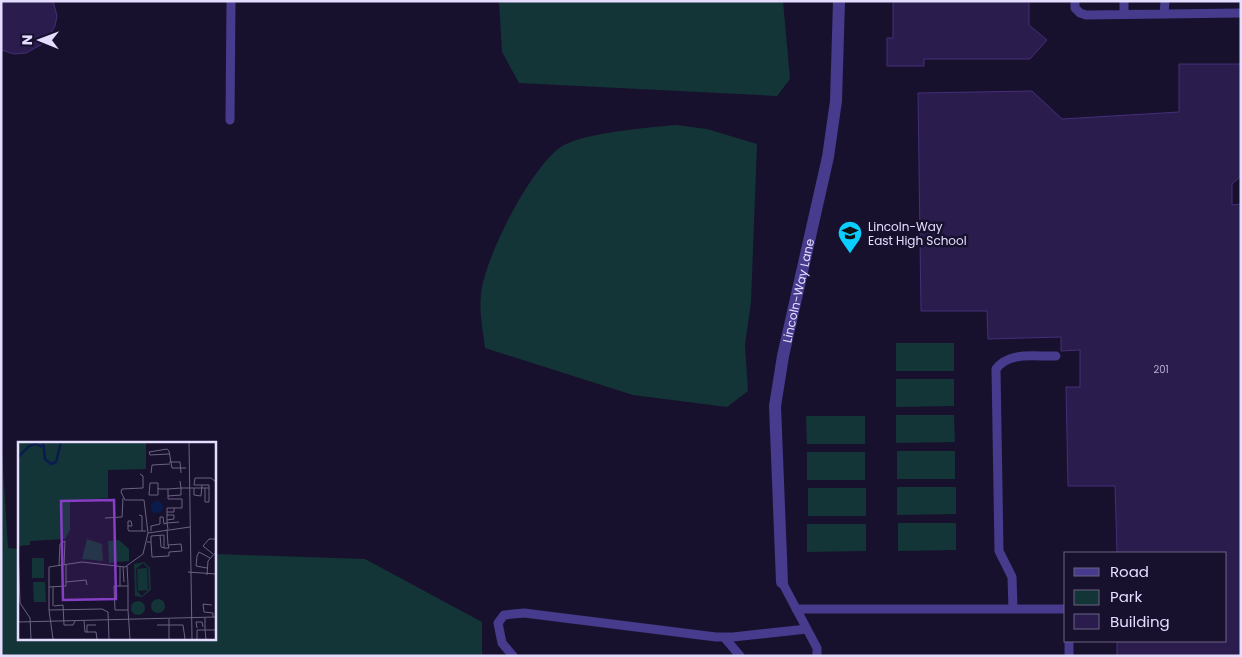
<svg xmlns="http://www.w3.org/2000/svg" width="1242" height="657" font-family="Poppins,sans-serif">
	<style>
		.green { fill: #143537 }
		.building { fill: #2b1c4e; stroke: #452e7a }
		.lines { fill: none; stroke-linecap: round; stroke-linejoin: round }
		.service { stroke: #463b8c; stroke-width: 9 }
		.minor { stroke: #463b8c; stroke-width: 12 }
		.labels { text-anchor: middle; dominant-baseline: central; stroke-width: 5; stroke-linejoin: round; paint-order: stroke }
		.number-label { font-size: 10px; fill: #b6add3 }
		.poi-label { font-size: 12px; fill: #e4ddff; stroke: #18112d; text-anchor: start }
		.street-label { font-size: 12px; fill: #e4ddff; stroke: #18112d }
		.inset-river { fill: none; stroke: #0a1c4d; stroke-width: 2.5 }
		.inset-road { fill: none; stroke: #6a6381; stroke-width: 1 }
		.view { fill: #863ec5; fill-opacity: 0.15; stroke: #863ec5; stroke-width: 2.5 }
		.inset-edge { fill: none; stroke: #e4ddff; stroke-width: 2.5 }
	</style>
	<rect width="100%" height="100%" fill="#18112d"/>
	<path class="green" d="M499 1H783L790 79 777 96 519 83 502 52Z
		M676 125 707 129 757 144 751 302 745 345 748 391 727 407 633 395 485 348C483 331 479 312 481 295 483 260 533 162 564 145 590 132 646 128 676 125Z
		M896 343H954V371H896Z
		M896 379H954V406L896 407Z
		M896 415H954L955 442 896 443Z
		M806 416H865V444H807Z
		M1 436 8 548 19 549V638H214V554L365 559 482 622V656H1Z
		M897 451H955V479H897Z
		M807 452H865V480H807Z
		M897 487H956V514L897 515Z
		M808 488H866V516H808Z
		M898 523H956V550L898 551Z
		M807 524H866V551L807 552Z"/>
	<path class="building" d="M1 1H53L57 16 55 26 46 42 26 53 14 54 1 50Z
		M893 1H1029V25L1047 40 1030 59H924V66H887V38H893Z
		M1179 64H1241V176L1232 184V205L1241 204V656H1117V641H1226V553H1117L1115 486H1068L1066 387H1080V350L1061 351V337L988 339 987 311H921L918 93 1032 91 1062 119 1179 112Z"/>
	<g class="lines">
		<path class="service" d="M1075 1V8L1080 13 1086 15 1241 13
			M1124 1V14
			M1164 14 1165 1
			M230 120 231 1
			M782 582 817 648V656
			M796 609H1066
			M1013 609 1012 577 999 551 996 369C1009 351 1035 357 1056 356
			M724 637 740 656
			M1069 641V656
			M513 656 502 643 498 623 504 615 524 613 716 637H733L807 629"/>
		<path class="minor" id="s1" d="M782 582 775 406 783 356 828 157 836 101 839 1"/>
	</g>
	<defs>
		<symbol id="school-pin" viewBox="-11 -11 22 30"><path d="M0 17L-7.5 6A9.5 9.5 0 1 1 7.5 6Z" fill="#09ceff" stroke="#18112d"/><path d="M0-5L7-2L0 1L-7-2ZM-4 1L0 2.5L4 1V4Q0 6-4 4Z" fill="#111"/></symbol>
	</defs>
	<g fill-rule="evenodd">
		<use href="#school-pin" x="836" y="219" width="28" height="38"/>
	</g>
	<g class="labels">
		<g class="number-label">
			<text x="1161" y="369">201</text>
		</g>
		<g class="poi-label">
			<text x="868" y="226">Lincoln-Way<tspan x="868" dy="14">East High School</tspan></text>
		</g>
		<g class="street-label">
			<text stroke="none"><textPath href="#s1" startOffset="294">Lincoln-Way Lane</textPath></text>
		</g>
	</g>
	<g transform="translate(18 442)">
		<rect width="198" height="198" fill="#18112d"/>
		<path d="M0 0H128V27L90 28V56L52 59V88L47 97 12 99V103L0 104ZM69 97 84 102 85 119 64 117ZM101 98 111 107V119L91 121 90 99ZM14 116H26V136H14ZM126 120 132 126 133 148 124 155 117 154 116 122ZM125 121 130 126 131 147 124 154 119 149 118 127ZM129 126 130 148 120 149 119 127ZM15 140H27L28 160H16ZM133 164a7 7 0 1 1 14 0a7 7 0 1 1-14 0ZM113 166a7 7 0 1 1 14 0a7 7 0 1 1-14 0Z" fill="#143537" fill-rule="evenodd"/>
		<path d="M133 65a6 6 0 1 1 12 0a6 6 0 1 1-12 0Z" fill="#0a1c4d"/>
		<path class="inset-river" d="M25 0 27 17 33 22 38 20 43 0M0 15 11 4 18 2 24 5"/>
		<path class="inset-road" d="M171 0 174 197M151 12 132 13 131 10 149 7 151 9 154 26H168M151 20H162L163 31M133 31 134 23 152 22M122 32 125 34V46L104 47 103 50 107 58H126L130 91M162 39 163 46H191V60H187V46M176 43 177 36H193L198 40M176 43H191V46M140 46V53H131L132 41H140V47H150M176 46V53L183 54 184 43M150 54 163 53V46L150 47V57H164V66H156M121 73 124 74V89M87 76 104 75 105 56M149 78 156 77V73H149M110 84H114L113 79H110V88L111 89H128M149 87 150 103M150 87 149 81 161 80M133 89V84L142 82V75H145L146 82 149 81V66H156V70H149M142 93 143 105 146 106M129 100H133L134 115 151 114V110L164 109 163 102 150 103 151 106H146V93L133 94V100M0 106 2 161 12 176 13 197M195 112 185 104 191 97H198M41 124 42 102 47 99 46 123M109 124 110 142V168H97L96 144H110M102 125V144M105 125 106 140M189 126 178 124 179 114 181 110 192 116M170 130 198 132M189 133 190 119 198 110M48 140 68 138 69 143M31 145 48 144V122M35 145V164M194 163 185 162 186 170 195 171V175M36 164 45 163 46 183H55L57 179M31 168 35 197M110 168 112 197M151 177V197M66 179 67 190H78L79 197M0 180 198 175M139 183H165L167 197M179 186 178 180H184L185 185M69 190V183H78M91 197 90 170 84 167 31 168V125L64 120 107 125 125 112 130 91 172 85M179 197V188H187V176M188 197 187 188H198"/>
		<path class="view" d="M96 58 98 157 45 158 43 59Z"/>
		<rect width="198" height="198" class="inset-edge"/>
	</g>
	<rect width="1242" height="657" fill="none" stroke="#e4ddff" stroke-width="5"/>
	<rect x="1064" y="552" width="162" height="90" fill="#18112d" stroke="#6a6381"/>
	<rect x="1074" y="568" width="25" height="8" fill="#463b8c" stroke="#6a6381"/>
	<text x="1110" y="577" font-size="15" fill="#e4ddff">Road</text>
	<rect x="1074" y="590" width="25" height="15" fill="#143537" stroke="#6a6381"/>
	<text x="1110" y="602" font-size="15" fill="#e4ddff">Park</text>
	<rect x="1074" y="614" width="25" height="15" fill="#2b1c4e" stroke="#6a6381"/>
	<text x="1110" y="627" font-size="15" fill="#e4ddff">Building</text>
	<g transform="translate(40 40) rotate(271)" stroke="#18112d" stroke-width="4" paint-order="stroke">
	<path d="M0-4L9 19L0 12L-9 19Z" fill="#e4ddff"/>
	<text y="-8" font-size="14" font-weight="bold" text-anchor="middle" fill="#e4ddff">N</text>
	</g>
</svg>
